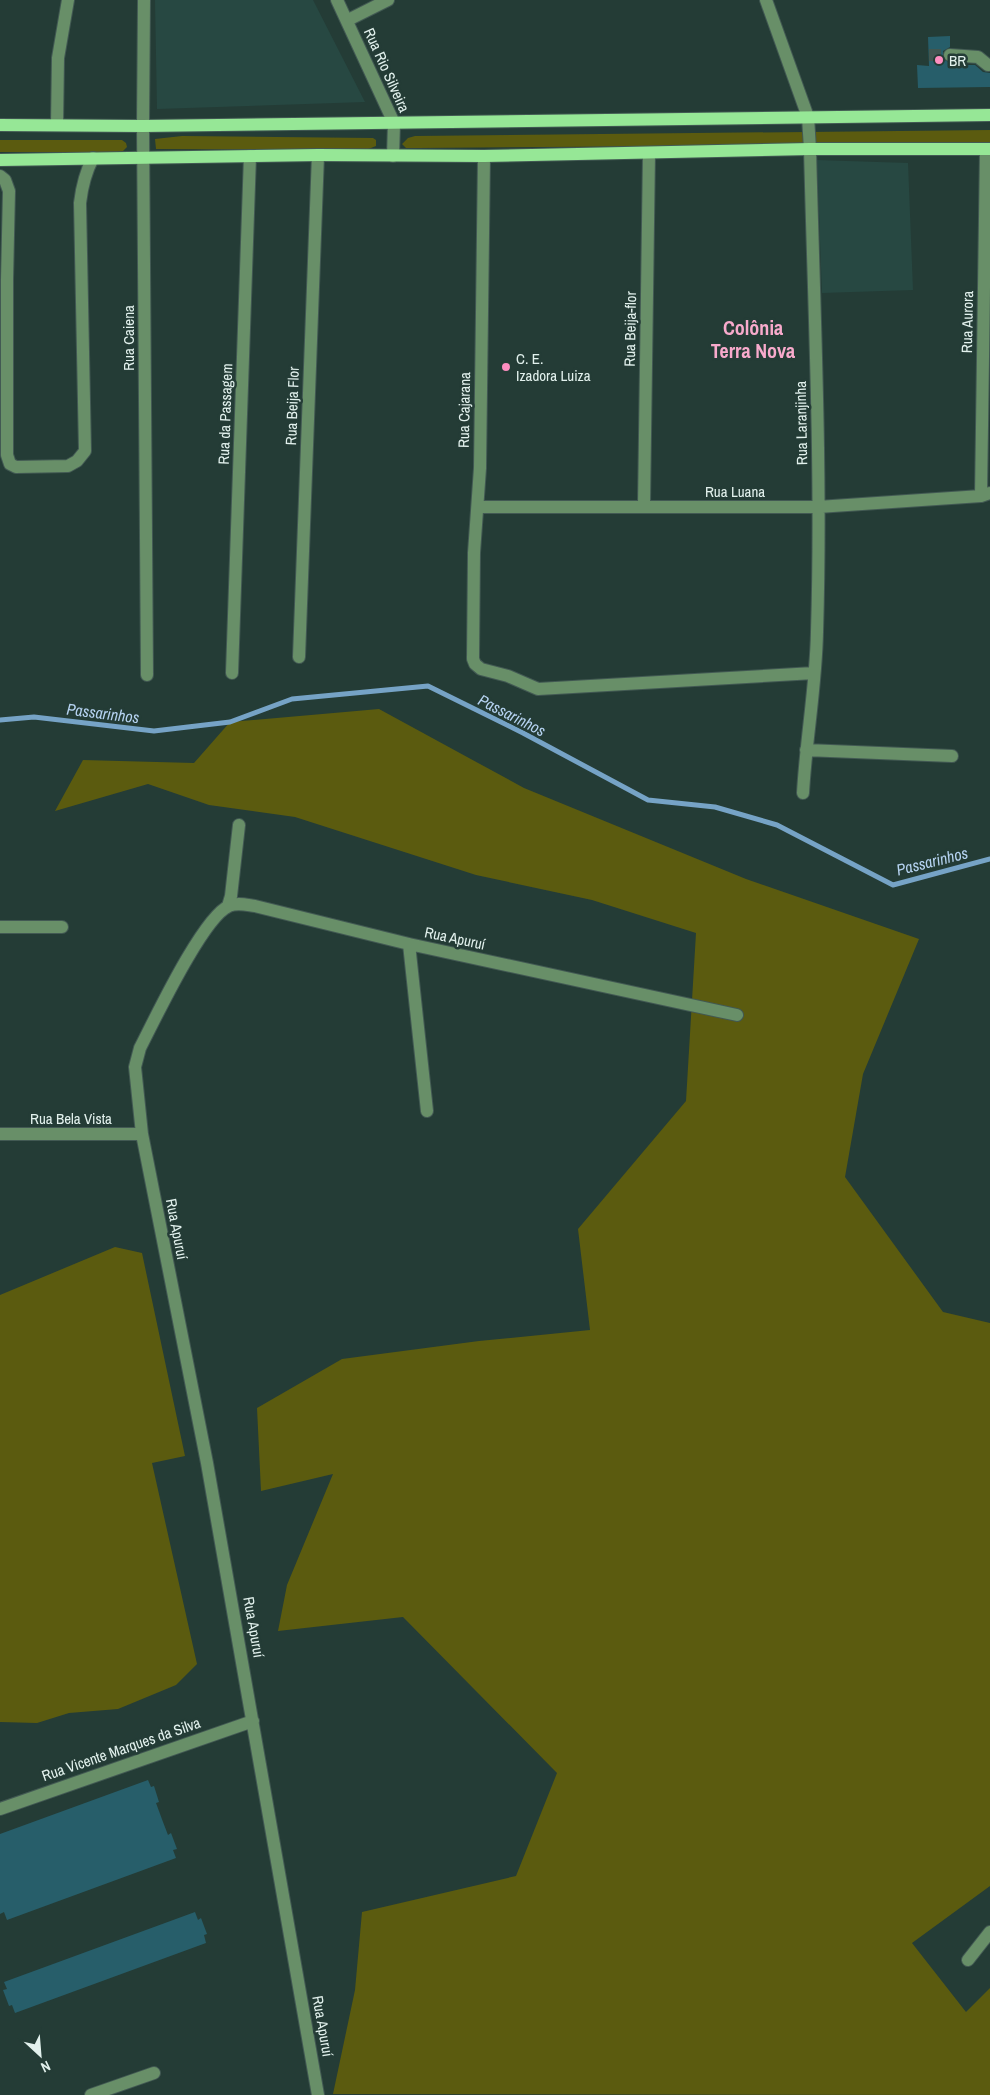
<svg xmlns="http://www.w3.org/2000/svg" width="990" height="2095" font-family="'Archivo Narrow',sans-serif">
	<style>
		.built { fill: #274842 }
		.green { fill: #5b5b0f }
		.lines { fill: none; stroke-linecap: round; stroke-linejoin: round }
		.stream { stroke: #76a3c6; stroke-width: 5 }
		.building { fill: #275e6a }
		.minor-tunnel { stroke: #405751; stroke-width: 12; stroke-dasharray: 12 6; stroke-linecap: butt }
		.minor-casing { stroke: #425953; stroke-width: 14 }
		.major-casing { stroke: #425953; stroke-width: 14 }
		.minor { stroke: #688f68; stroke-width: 12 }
		.major { stroke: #96e796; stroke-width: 12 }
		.poi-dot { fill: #fd8ec0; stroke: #243c36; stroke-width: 2 }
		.labels { text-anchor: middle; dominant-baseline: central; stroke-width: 5; stroke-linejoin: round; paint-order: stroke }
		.poi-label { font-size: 15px; fill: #e2f1ed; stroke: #243c36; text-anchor: start }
		.street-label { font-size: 15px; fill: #e2f1ed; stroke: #243c36 }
		.water-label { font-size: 16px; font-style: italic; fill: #b6d3f1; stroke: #243c36 }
		.district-label { font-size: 20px; font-weight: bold; fill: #f8aacc; stroke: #243c36 }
	</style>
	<rect width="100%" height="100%" fill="#243c36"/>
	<path class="built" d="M155 0H313L365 102 157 109Z
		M817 160 908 163 913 290 822 293Z"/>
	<path class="green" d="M990 130V144L418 148H406L402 144 408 138 415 136Z
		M182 136 373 138 376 140V146L366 150 156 149 155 139Z
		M0 140H122L126 143 127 147 123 151 116 152H0Z
		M379 709 524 788 746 879 919 939 863 1074 845 1177 943 1312 990 1323V1886L912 1943 966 2012 990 1988V2095L333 2094 355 1990 362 1912 516 1876 557 1773 403 1617 278 1631 287 1585 333 1474 261 1491 257 1408 342 1359 479 1341 590 1330 578 1229 686 1101 696 933 592 900 476 875 295 817 209 805 148 784 55 811 83 760 194 763 230 722Z
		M115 1247 142 1253 185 1456 152 1463 197 1664 176 1685 118 1709 69 1713 37 1723 0 1722V1295Z"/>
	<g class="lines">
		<path class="stream" d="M0 720 34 717 154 731 230 722 292 699 428 686 523 733 648 800 715 807 777 825 893 885 990 859"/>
	</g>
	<path class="building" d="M950 36V47L943 51V59L950 63V65H975L983 72 990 73V87L918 88 917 65 929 66 928 37Z
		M148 1780 151 1787 154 1786 159 1802 156 1803 163 1822 168 1835 171 1833 177 1849 173 1850 176 1858 7 1920 4 1912 0 1914V1834Z
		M195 1912 198 1920 201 1918 207 1934 204 1935 206 1943 15 2013 12 2005 9 2006 3 1990 7 1989 4 1982Z"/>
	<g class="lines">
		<path class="minor-tunnel" d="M929 55H950"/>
		<defs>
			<path id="minor" d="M144 0 143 126 147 675
				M337 0 394 123 393 156
				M766 0 808 117 810 149C814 310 822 471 817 632 816 686 806 739 803 793
				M348 20 388 0
				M950 55 978 57 988 65
				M57 125 58 58 68 0
				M484 156 480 468 474 553 473 659 475 664 481 669 508 676 538 689 814 673
				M0 176 5 180 9 191 7 280V455L10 464 16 467 68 466 77 461 85 451 80 203C82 186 85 173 93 158
				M981 496 986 149
				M644 506 649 153
				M478 507H818L981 496 990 493
				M299 657 318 155
				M232 673 250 156
				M806 750 952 756
				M228 906 231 896 239 825
				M0 927H62
				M409 944 427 1111
				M0 1134H142
				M0 1809 253 1721
				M968 1960 990 1932
				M91 2095 154 2073
				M318 2095 207 1463 142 1134 135 1067 140 1048C155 1019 203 917 229 906 237 902 247 905 255 906L409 944 737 1015"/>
			<path id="major" d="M0 125 143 126 990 115
				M0 160 318 155 484 156 810 149H990"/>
		</defs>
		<use href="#minor" class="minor-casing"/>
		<use href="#major" class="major-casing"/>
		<use href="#minor" class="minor"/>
		<use href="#major" class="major"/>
	</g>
	<g class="poi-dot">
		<circle cx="939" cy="60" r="5"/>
		<circle cx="506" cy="367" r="5"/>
	</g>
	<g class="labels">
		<g class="poi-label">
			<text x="949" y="60">BR</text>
			<text x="516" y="358">C. E.<tspan x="516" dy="17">Izadora Luiza</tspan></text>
		</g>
		<g class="street-label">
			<text transform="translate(387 70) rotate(66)">Rua Rio Silveira</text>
			<text transform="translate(967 322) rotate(-89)">Rua Aurora</text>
			<text transform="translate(630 329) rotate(-89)">Rua Beija-flor</text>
			<text transform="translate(128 338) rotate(-90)">Rua Caiena</text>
			<text transform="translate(292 406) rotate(-88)">Rua Beija Flor</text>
			<text transform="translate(464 410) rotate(-89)">Rua Cajarana</text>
			<text transform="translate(225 414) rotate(-88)">Rua da Passagem</text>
			<text transform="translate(801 423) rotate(-91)">Rua Laranjinha</text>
			<text x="735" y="491">Rua Luana</text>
			<text transform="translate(455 938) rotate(12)">Rua Apuruí</text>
			<text x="71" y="1118">Rua Bela Vista</text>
			<text transform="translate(177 1229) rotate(79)">Rua Apuruí</text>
			<text transform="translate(254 1627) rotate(80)">Rua Apuruí</text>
			<text transform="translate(121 1749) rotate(-19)">Rua Vicente Marques da Silva</text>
			<text transform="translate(323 2026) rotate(80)">Rua Apuruí</text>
		</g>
		<g class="water-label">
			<text transform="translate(103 713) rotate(7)">Passarinhos</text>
			<text transform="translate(512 715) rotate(27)">Passarinhos</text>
			<text transform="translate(932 861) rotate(-14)">Passarinhos</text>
		</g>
		<g class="district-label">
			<text x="753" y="327">Colônia<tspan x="753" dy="23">Terra Nova</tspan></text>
		</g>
	</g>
	<g transform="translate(40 2055) rotate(154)" stroke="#243c36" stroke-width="4" paint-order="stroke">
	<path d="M0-4L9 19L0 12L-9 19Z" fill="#e2f1ed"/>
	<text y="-8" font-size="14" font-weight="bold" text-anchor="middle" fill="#e2f1ed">N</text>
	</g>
</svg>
